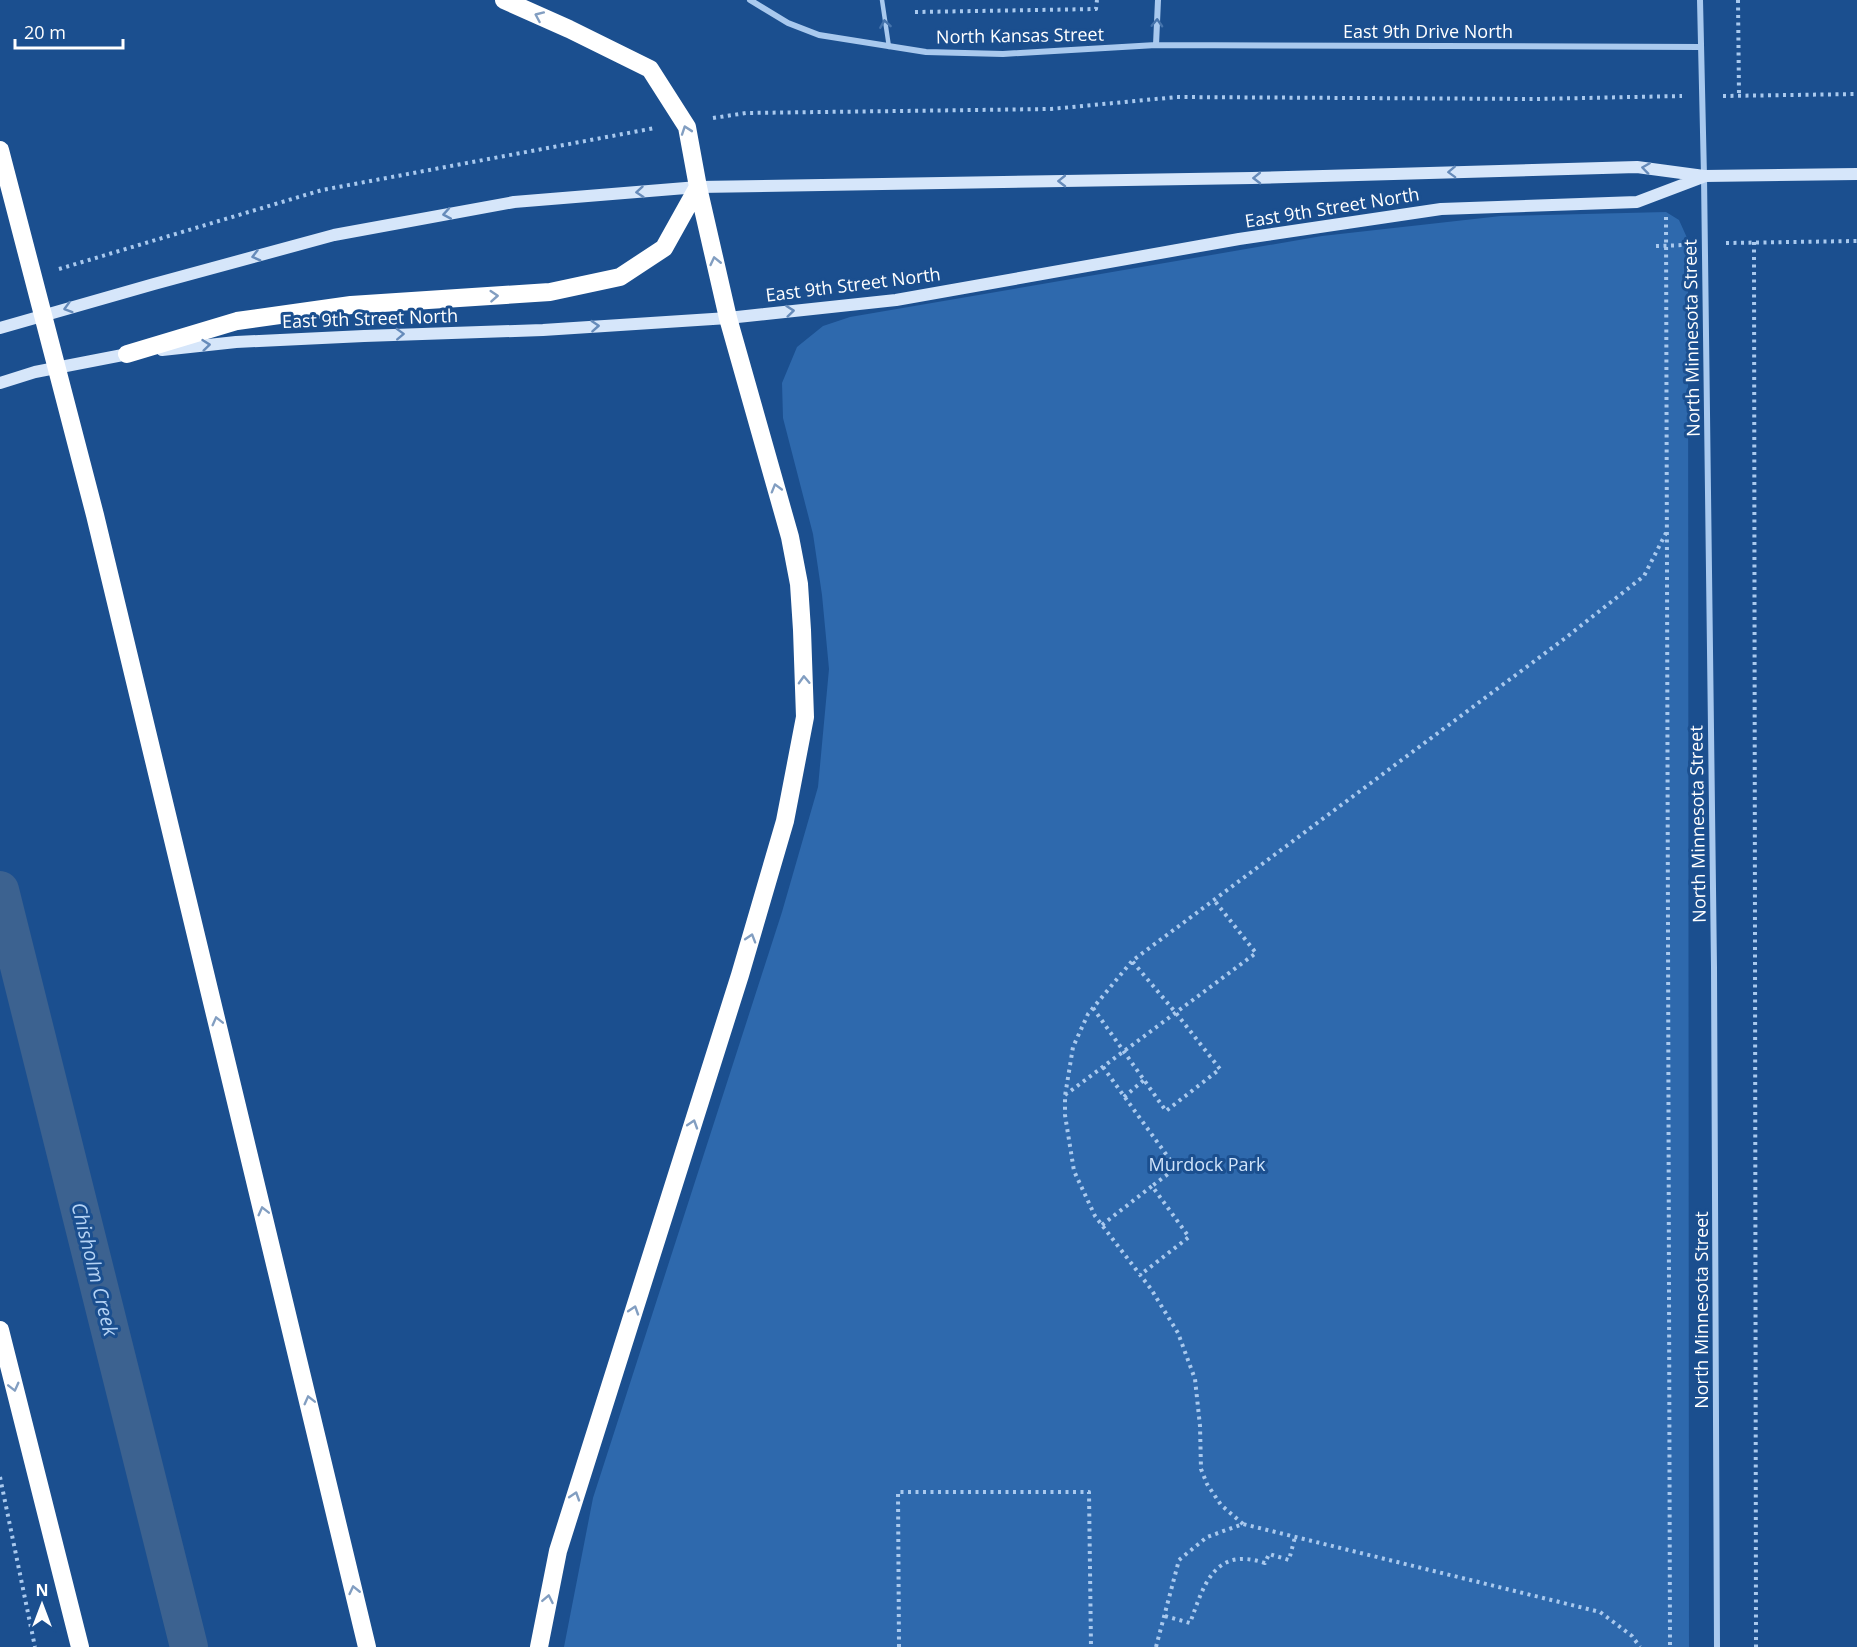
<svg xmlns="http://www.w3.org/2000/svg" width="1857" height="1647" font-family="'Open Sans',sans-serif">
	<style>
		.green { fill: #2e69ad }
		.lines { fill: none; stroke-linecap: round; stroke-linejoin: round }
		.canal { stroke: #3c6290; stroke-width: 38 }
		.path { stroke: #a9c9ee; stroke-width: 4; stroke-dasharray: 3 4.5; stroke-linecap: butt }
		.lane { stroke: #a9c9ee; stroke-width: 4.5 }
		.street { stroke: #a9c9ee; stroke-width: 6 }
		.secondary { stroke: #d6e6fa; stroke-width: 12 }
		.highway { stroke: #fff; stroke-width: 18 }
		.oneway { stroke: #829ec1 }
		.oneway2 { stroke: #4674ac }
		.oneway3 { stroke: #668bba }
		.labels { text-anchor: middle; dominant-baseline: central; stroke-width: 6; stroke-linejoin: round; paint-order: stroke }
		.street-label { font-size: 18px; fill: #fff; stroke: #1b4f8f }
		.park-label { font-size: 18px; fill: #cfe3fa; stroke: #1b4f8f }
		.water-label { font-size: 20px; font-style: italic; fill: #b5d3f5; stroke: #1b4f8f }
	</style>
	<rect width="100%" height="100%" fill="#1b4f8f"/>
	<path class="green" d="M1666 212 1679 220 1688 240 1689 1647H564L593 1498 782 912 818 787 829 669 822 595 813 534 783 418 782 383 797 347 823 326 850 317 1322 236 1501 216Z"/>
	<g class="lines">
		<path class="canal" d="M0 890 189 1647"/>
		<path class="path" d="M1738 0 1739 96
			M915 12 1096 9 1097 0
			M1723 96 1857 94
			M713 118 746 113 1051 109 1177 97 1535 99 1682 96
			M1666 217 1670 1647
			M1754 242 1756 1647
			M1726 243 1857 241
			M1656 246 1685 245
			M59 269 322 190 655 128
			M1093 1008 1166 1111 1220 1069 1176 1013 1132 961
			M1103 1067 1176 1168 1152 1186
			M1065 1095 1256 953 1214 900
			M1124 1097 1144 1080
			M1102 1225 1152 1186 1189 1237 1140 1275
			M0 1477 35 1647
			M1243 1524 1221 1505 1207 1484 1201 1469 1200 1426 1195 1379 1178 1333 1151 1289 1095 1216 1074 1171 1065 1115V1096L1073 1047 1088 1014 1132 961 1564 639 1644 576 1666 533
			M1165 1616 1190 1623C1204 1585 1214 1546 1265 1563L1269 1554 1289 1560 1295 1537
			M899 1647 898 1492H1089L1091 1647
			M1156 1647 1179 1560 1207 1537 1243 1524 1600 1612 1632 1636 1640 1647"/>
		<path class="lane" d="M882 0 889 47"/>
		<path class="street" d="M750 0 788 23 819 35 926 52 1003 54 1156 45 1700 47
			M1700 0 1704 176 1714 967 1717 1647
			M1156 45 1158 0"/>
		<path class="secondary" d="M0 328 154 284 334 235 514 202 698 187 1252 178 1637 167 1704 176 1857 174
			M162 350 236 342 364 336 543 330 728 318 896 300 1239 239 1441 209 1637 202 1703 177
			M0 383 35 372 133 353"/>
		<path class="highway" d="M504 0 569 29 650 69 687 127 698 187 728 318 790 537 799 584 802 630 805 717 785 821 740 975 558 1551 539 1647
			M0 150 95 515 367 1647
			M127 354 237 321 351 305 550 292 620 277 664 248 698 187
			M0 1330 80 1647"/>
	</g>
	<defs><path id="oneway-chevron" d="M-2-3.5L2.5 0L-2 3.5" fill="none" stroke-width="1.6" stroke-linecap="round" stroke-linejoin="round" transform="scale(1.5)"/></defs>
	<g class="oneway">
		<use href="#oneway-chevron" transform="translate(539 16) rotate(-156)"/>
		<use href="#oneway-chevron" transform="translate(686 130) rotate(-109)"/>
		<use href="#oneway-chevron" transform="translate(715 261) rotate(-103)"/>
		<use href="#oneway-chevron" transform="translate(494 296) rotate(-4)"/>
		<use href="#oneway-chevron" transform="translate(776 488) rotate(-106)"/>
		<use href="#oneway-chevron" transform="translate(804 680) rotate(-92)"/>
		<use href="#oneway-chevron" transform="translate(751 938) rotate(-73)"/>
		<use href="#oneway-chevron" transform="translate(217 1021) rotate(-104)"/>
		<use href="#oneway-chevron" transform="translate(693 1124) rotate(-72)"/>
		<use href="#oneway-chevron" transform="translate(263 1211) rotate(-104)"/>
		<use href="#oneway-chevron" transform="translate(634 1310) rotate(-72)"/>
		<use href="#oneway-chevron" transform="translate(14 1387) rotate(76)"/>
		<use href="#oneway-chevron" transform="translate(309 1400) rotate(-104)"/>
		<use href="#oneway-chevron" transform="translate(575 1496) rotate(-72)"/>
		<use href="#oneway-chevron" transform="translate(354 1590) rotate(-103)"/>
		<use href="#oneway-chevron" transform="translate(548 1599) rotate(-79)"/>
	</g>
	<g class="oneway2">
		<use href="#oneway-chevron" transform="translate(1157 23) rotate(-88)"/>
		<use href="#oneway-chevron" transform="translate(885 24) rotate(-99)"/>
	</g>
	<g class="oneway3">
		<use href="#oneway-chevron" transform="translate(1646 168) rotate(-172)"/>
		<use href="#oneway-chevron" transform="translate(1452 172) rotate(178)"/>
		<use href="#oneway-chevron" transform="translate(1257 178) rotate(179)"/>
		<use href="#oneway-chevron" transform="translate(1062 181) rotate(179)"/>
		<use href="#oneway-chevron" transform="translate(640 192) rotate(175)"/>
		<use href="#oneway-chevron" transform="translate(447 214) rotate(170)"/>
		<use href="#oneway-chevron" transform="translate(256 256) rotate(165)"/>
		<use href="#oneway-chevron" transform="translate(68 308) rotate(164)"/>
		<use href="#oneway-chevron" transform="translate(790 311) rotate(-6)"/>
		<use href="#oneway-chevron" transform="translate(595 326) rotate(-4)"/>
		<use href="#oneway-chevron" transform="translate(400 334) rotate(-2)"/>
		<use href="#oneway-chevron" transform="translate(206 345) rotate(-6)"/>
	</g>
	<g class="labels">
		<g class="street-label">
			<text x="1428" y="31">East 9th Drive North</text>
			<text transform="translate(1020 35) rotate(-1)">North Kansas Street</text>
			<text transform="translate(1332 207) rotate(-9)">East 9th Street North</text>
			<text transform="translate(853 284) rotate(-7)">East 9th Street North</text>
			<text transform="translate(370 318) rotate(-2)">East 9th Street North</text>
			<text transform="translate(1691 338) rotate(-91)">North Minnesota Street</text>
			<text transform="translate(1697 824) rotate(-91)">North Minnesota Street</text>
			<text transform="translate(1701 1310) rotate(-90)">North Minnesota Street</text>
		</g>
		<g class="park-label">
			<text x="1207" y="1164">Murdock Park</text>
		</g>
		<g class="water-label">
			<text transform="translate(95 1269) rotate(76)">Chisholm Creek</text>
		</g>
	</g>
	<g transform="translate(42 1605)" stroke="#1b4f8f" stroke-width="4.5" paint-order="stroke">
	<path d="M0-4.5L10 22L0 15L-10 22Z" fill="#ffffff"/>
	<text y="-9" font-size="16" font-weight="bold" text-anchor="middle" fill="#ffffff">N</text>
	</g>
	<path d="M15 39v9h108v-9" fill="none" stroke="#ffffff" stroke-width="3"/>
	<text x="24" y="39" font-size="18" fill="#ffffff" stroke="#1b4f8f" stroke-width="4.5" paint-order="stroke">20 m</text>
</svg>
